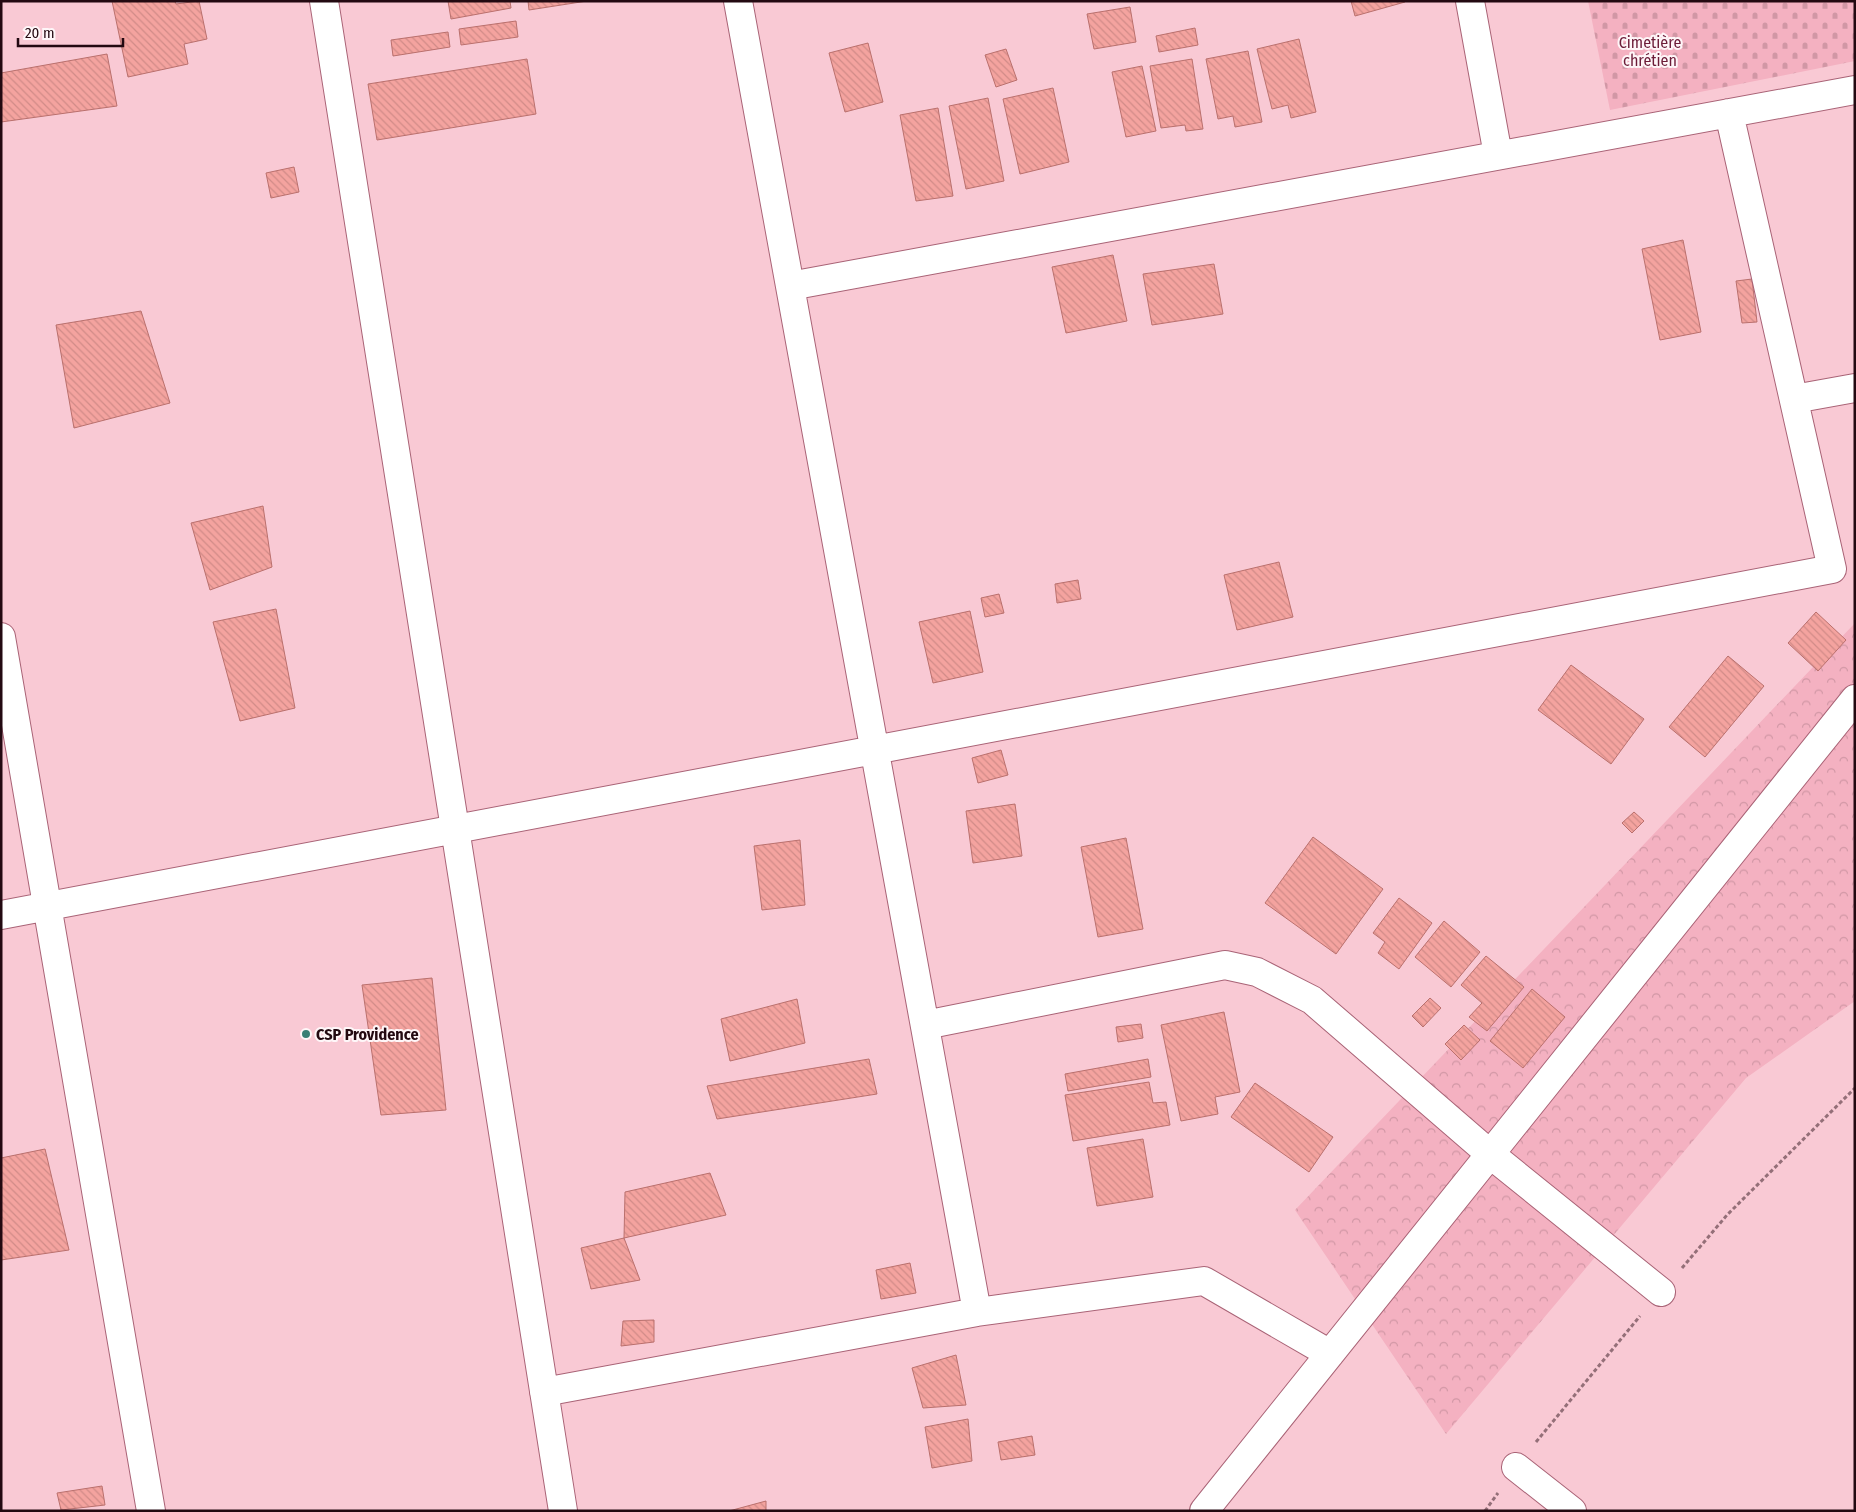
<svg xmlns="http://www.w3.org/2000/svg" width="1856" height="1512" font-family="'Fira Sans Condensed',sans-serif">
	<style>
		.forest { fill: url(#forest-crowns) }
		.cemetery { fill: url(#cemetery-stones) }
		.building { fill: url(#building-back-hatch); stroke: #ba706d }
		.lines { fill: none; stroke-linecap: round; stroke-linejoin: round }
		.street-casing { stroke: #a96376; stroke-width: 30 }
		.path { stroke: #946f78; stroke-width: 3; stroke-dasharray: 4 2.5; stroke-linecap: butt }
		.street { stroke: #fff; stroke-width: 28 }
		.poi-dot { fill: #397f75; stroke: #fef6f8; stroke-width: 2 }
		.labels { text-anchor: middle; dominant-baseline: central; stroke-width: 4; stroke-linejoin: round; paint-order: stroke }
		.park-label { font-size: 16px; fill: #6c1c38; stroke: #fef6f8 }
		.poi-label { font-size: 16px; font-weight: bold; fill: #230911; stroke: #fef6f8; text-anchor: start }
	</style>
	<defs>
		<pattern id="forest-crowns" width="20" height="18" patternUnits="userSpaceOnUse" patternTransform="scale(1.25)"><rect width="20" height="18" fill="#f4b1c1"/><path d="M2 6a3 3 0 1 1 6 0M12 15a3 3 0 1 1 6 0" fill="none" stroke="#d197a5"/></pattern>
		<pattern id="cemetery-stones" width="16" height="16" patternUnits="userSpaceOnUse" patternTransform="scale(1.25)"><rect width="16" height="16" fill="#f4b1c1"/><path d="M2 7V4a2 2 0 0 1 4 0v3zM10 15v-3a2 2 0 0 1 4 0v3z" fill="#d197a5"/></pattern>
		<pattern id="building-back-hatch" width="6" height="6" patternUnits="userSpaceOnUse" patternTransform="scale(1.25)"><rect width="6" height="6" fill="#f4a39f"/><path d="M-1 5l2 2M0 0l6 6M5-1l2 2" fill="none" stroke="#d18b88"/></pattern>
	</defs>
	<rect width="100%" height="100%" fill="#f9c9d4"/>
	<path class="forest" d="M1855 623V1001L1746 1078 1446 1434 1295 1210Z"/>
	<path class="cemetery" d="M1588 1H1855V61L1610 110Z"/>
	<path class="building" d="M112 1H175L176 4 199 1 207 39 184 44 188 64 128 77Z
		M448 1H510L511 8 451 19Z
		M528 1H587L529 10Z
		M1351 1H1404L1405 2 1355 16Z
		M1130 7 1136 42 1094 49 1087 14Z
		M516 21 518 37 461 45 459 29Z
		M1195 28 1198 45 1159 52 1156 36Z
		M448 32 450 47 393 56 391 40Z
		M1299 39 1316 112 1291 118 1288 105 1272 109 1257 49Z
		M868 43 883 102 845 112 829 53Z
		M1006 49 1017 80 996 87 985 55Z
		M1248 51 1262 122 1235 127 1233 116 1218 119 1206 59Z
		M107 54 117 106 1 122V73Z
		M527 59 536 114 377 140 368 84Z
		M1192 59 1203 129 1186 131 1185 125 1161 128 1150 66Z
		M1142 66 1156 131 1126 137 1112 72Z
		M1053 88 1069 162 1020 174 1003 99Z
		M988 98 1004 181 966 189 949 106Z
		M938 108 953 196 916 201 900 115Z
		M294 167 299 192 271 198 266 173Z
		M1683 240 1701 332 1660 340 1642 249Z
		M1113 255 1127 321 1066 333 1052 267Z
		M1214 264 1223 314 1152 325 1143 274Z
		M1752 279 1757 322 1742 323 1736 281Z
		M141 311 170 403 74 428 56 325Z
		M263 506 272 567 210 590 191 523Z
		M1279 562 1293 617 1237 630 1224 575Z
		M1078 580 1081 599 1057 603 1055 584Z
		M999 594 1004 613 985 617 981 598Z
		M276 609 295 708 240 721 213 622Z
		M970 611 983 672 933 683 919 622Z
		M1816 612 1846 640 1818 671 1788 643Z
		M1728 656 1764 686 1705 757 1669 727Z
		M1571 665 1644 719 1611 764 1538 710Z
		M1001 750 1008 775 978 783 972 758Z
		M1015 804 1022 856 973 863 966 811Z
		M1634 812 1644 821 1632 833 1622 823Z
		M1313 837 1383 889 1336 954 1265 903Z
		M1126 838 1143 929 1098 937 1081 847Z
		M800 840 805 905 762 910 754 846Z
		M1399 898 1432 923 1399 969 1378 953 1385 942 1373 933Z
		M1444 921 1480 952 1451 987 1415 957Z
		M1486 956 1524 987 1487 1031 1469 1017 1482 1003 1461 985Z
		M432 978 446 1110 381 1115 362 985Z
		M1532 989 1565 1017 1523 1068 1490 1041Z
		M1430 998 1441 1008 1423 1027 1412 1016Z
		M797 999 805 1043 730 1061 721 1019Z
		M1224 1012 1240 1092 1215 1097 1218 1114 1181 1121 1161 1025Z
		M1141 1024 1143 1038 1118 1042 1116 1027Z
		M1464 1025 1480 1040 1461 1060 1445 1044Z
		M869 1059 877 1094 717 1119 707 1086Z
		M1148 1059 1151 1077 1068 1091 1065 1074Z
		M1149 1082 1153 1103 1166 1102 1170 1125 1073 1141 1065 1095Z
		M1255 1083 1333 1137 1309 1172 1231 1117Z
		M1143 1139 1153 1197 1097 1206 1087 1148Z
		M45 1149 69 1250 1 1260V1158Z
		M710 1173 726 1215 624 1238 625 1192Z
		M624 1238 640 1280 591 1289 581 1248Z
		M910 1263 916 1293 881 1299 876 1270Z
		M654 1320V1342L621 1346 623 1321Z
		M956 1355 966 1405 923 1408 912 1368Z
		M968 1419 972 1461 932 1468 925 1427Z
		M1032 1436 1035 1455 1001 1460 998 1442Z
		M102 1486 105 1505 61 1510 57 1493Z
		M766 1501V1511H729Z"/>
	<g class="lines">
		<defs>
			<path id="street" d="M324 1 563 1511
				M738 1 977 1312
				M1470 1 1498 155
				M790 286 1855 90
				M1794 399 1855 388
				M1 637 151 1511
				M1 915 1832 569 1729 113
				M925 1025 1225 965 1257 972 1312 1000 1490 1154 1661 1292
				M544 1392 977 1312 1204 1281 1330 1354
				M1516 1467 1572 1511
				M1204 1511 1855 699"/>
		</defs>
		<use href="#street" class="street-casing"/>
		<path class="path" d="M1682 1268 1727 1215 1855 1088
			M1536 1442 1640 1316
			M1485 1511 1498 1493"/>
		<use href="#street" class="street"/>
	</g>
	<circle class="poi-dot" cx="306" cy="1034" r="5"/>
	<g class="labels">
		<g class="park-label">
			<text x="1650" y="42">Cimetière<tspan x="1650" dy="18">chrétien</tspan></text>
		</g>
		<g class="poi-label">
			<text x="316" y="1034">CSP Providence</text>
		</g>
	</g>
	<rect width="1856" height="1512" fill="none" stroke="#230911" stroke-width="5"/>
	<path d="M18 38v8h105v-8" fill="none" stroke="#230911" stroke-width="2.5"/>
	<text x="25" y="38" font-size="15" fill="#230911" stroke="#fef6f8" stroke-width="4" paint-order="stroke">20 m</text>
</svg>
